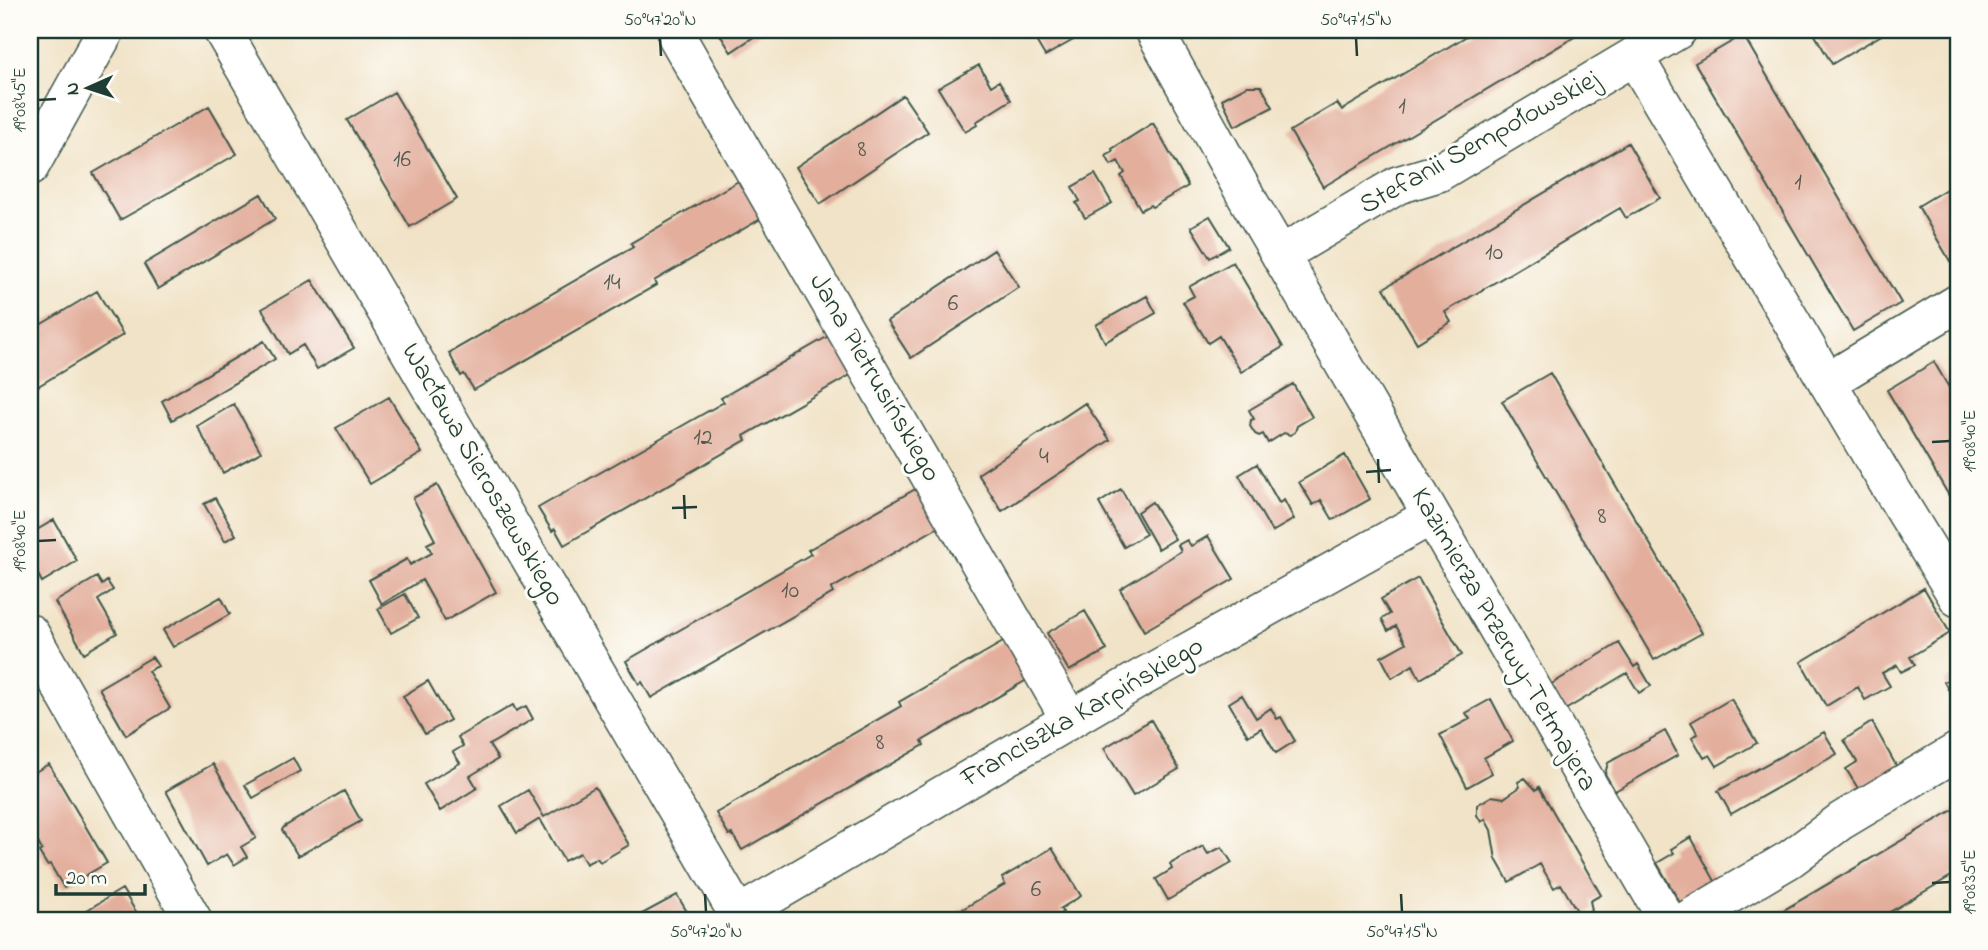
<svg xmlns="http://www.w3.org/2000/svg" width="1988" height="950" font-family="'Indie Flower',sans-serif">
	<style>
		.building { fill: #e3ae9c }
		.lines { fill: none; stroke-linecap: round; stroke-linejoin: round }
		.minor-casing { stroke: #3e564a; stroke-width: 40 }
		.minor { stroke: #fff; stroke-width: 37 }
		.ticks { fill: none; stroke: #1f3d34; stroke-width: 2.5 }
		.labels { text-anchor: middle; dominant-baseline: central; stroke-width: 6; stroke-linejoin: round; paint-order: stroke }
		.number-label { font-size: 24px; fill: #50594e }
		.street-label { font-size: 28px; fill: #1f3d34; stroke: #fdfcf7 }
		.neatline { fill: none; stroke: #1f3d34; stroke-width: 2.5 }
		.ticks-label { font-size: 18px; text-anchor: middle; fill: #1f3d34 }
	</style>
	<rect width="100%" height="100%" fill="#fdfcf7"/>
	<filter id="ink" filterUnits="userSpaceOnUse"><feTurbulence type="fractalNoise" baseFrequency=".0143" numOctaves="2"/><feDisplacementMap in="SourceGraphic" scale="14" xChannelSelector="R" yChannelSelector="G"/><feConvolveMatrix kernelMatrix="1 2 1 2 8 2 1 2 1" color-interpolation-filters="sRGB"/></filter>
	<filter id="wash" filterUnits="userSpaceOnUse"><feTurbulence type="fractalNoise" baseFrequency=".00686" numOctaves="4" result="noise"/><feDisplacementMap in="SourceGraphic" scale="28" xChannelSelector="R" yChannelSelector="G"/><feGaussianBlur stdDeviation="1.57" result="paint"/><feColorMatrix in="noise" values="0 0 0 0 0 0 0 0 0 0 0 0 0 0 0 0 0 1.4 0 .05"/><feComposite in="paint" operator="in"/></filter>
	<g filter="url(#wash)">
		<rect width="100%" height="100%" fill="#f1e3c7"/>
		<g id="blocks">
			<path class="building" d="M717 30H764L731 52Z
				M1034 30H1091L1045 56 1032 34 1035 31Z
				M1477 30H1586L1323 187 1290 131 1337 103 1342 110Z
				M1812 30H1890L1832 64Z
				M1743 35 1901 303 1853 331 1695 63Z
				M979 65 991 86 999 81 1011 100 976 122 977 125 965 132 938 88Z
				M1247 86H1261L1273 107 1235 126 1222 99Z
				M394 92 457 199 410 227 347 120Z
				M903 95 928 132 820 204 796 167Z
				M209 106 237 154 120 220 93 173Z
				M1153 123 1188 186 1152 207 1150 205 1141 210 1121 176 1125 173 1118 161 1111 165 1106 156 1113 152 1112 149Z
				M1628 143 1660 198 1626 218 1620 208 1445 312 1451 322 1417 343 1384 288Z
				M1095 174 1112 203 1085 218 1076 203 1080 201 1072 187Z
				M742 179 764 217 654 281 656 285 474 390 464 374 461 376 449 353 633 247 631 243Z
				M1958 182V256L1950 261 1918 206Z
				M261 194 275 219 158 289 144 264Z
				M1210 216 1229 247 1210 258 1191 227Z
				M994 250 1019 287 911 358 887 321Z
				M1233 262 1283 347 1241 372 1219 336 1208 343 1183 302 1194 296 1189 287Z
				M312 280 354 348 317 369 303 345 288 354 262 309Z
				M97 291 123 335 30 391V331Z
				M1147 296 1156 313 1105 342 1096 325Z
				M832 334 854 373 744 436 746 440 564 545 555 529 552 531 538 508 724 402 721 398Z
				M264 341 275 359 172 420 162 401Z
				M1934 362 1958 403V511L1887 390Z
				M1550 373 1702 633 1654 660 1502 401Z
				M1293 384 1312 417 1297 426 1295 432 1290 435 1284 433 1268 443 1263 434 1259 436 1255 434 1250 426 1251 420 1254 419 1249 410Z
				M389 397 422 453 370 484 336 428Z
				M1085 403 1110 440 1002 511 978 474Z
				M234 404 261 452 223 473 197 426Z
				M1345 455 1370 499 1333 520 1321 500 1313 505 1299 482Z
				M1257 464 1279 503 1284 500 1294 519 1272 532 1239 475Z
				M437 485 496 592 445 621 422 580 382 604 369 580 407 559 410 565 432 553 427 544 435 540 413 498Z
				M919 487 942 525 831 589 833 593 651 698 642 682 639 684 626 661 811 554 808 550Z
				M1121 489 1146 534 1124 547 1099 503Z
				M215 498 236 535 225 541 204 504Z
				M1152 502 1175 539 1158 549 1137 512Z
				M54 520 77 561 42 582 30 560V534Z
				M1208 536 1234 579 1144 631 1120 589 1181 551 1178 545 1187 540 1191 546Z
				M97 577 102 585 107 581 113 590 98 600 117 633 84 653 55 602Z
				M1418 578 1462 655 1420 679 1413 665 1392 678 1381 657 1406 643 1396 626 1388 631 1382 619 1390 614 1381 599Z
				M1924 588 1950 633 1910 657 1915 665 1901 672 1897 665 1882 673 1890 686 1865 700 1858 687 1826 706 1801 662Z
				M405 594 418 618 391 633 378 609Z
				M221 597 230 614 173 647 163 630Z
				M1085 611 1107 650 1069 671 1047 633Z
				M1010 638 1032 677 922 741 924 745 742 850 732 834 729 835 716 813 901 706 899 702Z
				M1619 643 1634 667 1638 664 1651 686 1639 693 1627 673 1565 710 1550 685Z
				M152 657 158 666 148 671 170 708 126 735 99 688Z
				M1958 674V707L1944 682Z
				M428 681 450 720 425 734 403 696Z
				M1242 695 1256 718 1271 708 1277 719 1281 717 1295 741 1276 753 1261 728 1248 736 1229 703Z
				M1491 699 1513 741 1484 758 1492 773 1467 787 1440 735 1470 719 1466 713Z
				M1731 699 1757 743 1717 766 1710 755 1704 758 1692 737 1698 734 1691 722Z
				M513 705 516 711 526 706 533 719 489 745 498 759 470 776 477 788 440 811 424 784 460 763 453 752 463 746 458 737Z
				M1151 720 1179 769 1133 796 1104 748Z
				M1872 722 1898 769 1859 790 1846 769 1857 762 1844 740Z
				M1665 731 1678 755 1615 791 1605 774 1608 763Z
				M1824 732 1837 754 1731 814 1718 791Z
				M293 758 300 771 253 798 245 785Z
				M49 764 107 863 64 888 50 864 47 865 39 852 42 850 30 828V775Z
				M213 764 256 838 241 847 247 857 234 865 227 854 207 866 166 791Z
				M1525 778 1536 790 1539 787 1601 895 1590 901 1592 910 1580 916 1561 884 1554 888 1540 864 1509 882 1496 859 1491 830 1485 819 1481 822 1477 815V805L1492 796 1504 798 1520 787 1518 782Z
				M595 787 629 845 600 862 597 858 586 864 580 853 564 861 540 819 517 833 501 806 528 790 544 817Z
				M344 791 361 821 298 856 282 830 284 827Z
				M1958 807V872L1876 920H1767Z
				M1691 837 1716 883 1680 903 1657 863 1674 853 1671 849Z
				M1203 846 1208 854 1222 847 1232 863 1168 900 1156 879 1172 869 1170 864Z
				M1052 848 1081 896 1060 909 1063 912 1049 920 1045 917 1040 920H960L956 913 1005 884 1002 878Z
				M122 889 141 920H86L82 913Z
				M677 895 692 920H631Z"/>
		</g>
	</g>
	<g filter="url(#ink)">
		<use href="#blocks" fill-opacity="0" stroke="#3e564a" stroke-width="2"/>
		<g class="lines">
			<defs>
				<path id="minor" d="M222 30 741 920
					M1154 30 1247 198 1667 920
					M677 37 1070 720
					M1634 56 1879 469 1958 598
					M30 167 106 30
					M1280 255 1398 185 1438 173 1678 30
					M1827 382 1958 303
					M30 633 193 920
					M738 915 1141 678 1431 516
					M1687 920 1790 859 1841 821 1958 751"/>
			</defs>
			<use href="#minor" class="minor-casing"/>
			<use href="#minor" class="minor"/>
		</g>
	</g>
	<path class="ticks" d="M660 38 661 56M1356 38 1357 56M38 100 56 99M1932 442 1950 441M1378 459 1379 483M1366 472 1391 470M684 495 685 519M672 508 697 507M38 541 56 540M1932 883 1950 882M705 894 706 912M1401 894 1402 912"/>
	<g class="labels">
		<g class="number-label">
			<text x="1402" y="107">1</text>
			<text x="862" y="150">8</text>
			<text x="402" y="160">16</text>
			<text x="1798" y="183">1</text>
			<text x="1494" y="253">10</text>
			<text x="612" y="283">14</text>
			<text x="953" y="304">6</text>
			<text x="703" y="438">12</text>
			<text x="1044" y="457">4</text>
			<text x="1602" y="517">8</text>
			<text x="790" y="591">10</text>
			<text x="880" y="743">8</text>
			<text x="1036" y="890">6</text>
		</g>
		<g class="street-label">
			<text transform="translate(1480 143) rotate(-29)">Stefanii Sempołowskiej</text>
			<text transform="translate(874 378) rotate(60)">Jana Pietrusińskiego</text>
			<text transform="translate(482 475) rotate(60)">Wacława Sieroszewskiego</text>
			<text transform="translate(1503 640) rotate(60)">Kazimierza Przerwy-Tetmajera</text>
			<text transform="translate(1083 713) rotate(-30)">Franciszka Karpińskiego</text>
		</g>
	</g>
	<rect width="1988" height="950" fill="none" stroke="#fdfcf7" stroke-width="77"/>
	<g transform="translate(88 88) rotate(267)" stroke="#fdfcf7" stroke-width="5" paint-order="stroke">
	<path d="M0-5L12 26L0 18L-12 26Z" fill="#1f3d34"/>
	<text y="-10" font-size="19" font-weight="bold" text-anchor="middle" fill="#1f3d34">N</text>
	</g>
	<path d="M56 884v10h89v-10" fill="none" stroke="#1f3d34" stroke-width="3.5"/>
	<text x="66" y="884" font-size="21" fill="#1f3d34" stroke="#fdfcf7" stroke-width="5" paint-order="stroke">20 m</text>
	<rect x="38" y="38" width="1912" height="874" class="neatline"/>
	<g class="ticks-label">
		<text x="660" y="25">50°47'20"N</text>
		<text x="1356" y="25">50°47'15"N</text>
		<text transform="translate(19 100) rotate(-90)" y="6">19°08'45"E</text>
		<text transform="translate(1969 441) rotate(-90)" y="6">19°08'40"E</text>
		<text transform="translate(19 541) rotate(-90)" y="6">19°08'40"E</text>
		<text transform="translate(1969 882) rotate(-90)" y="6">19°08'35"E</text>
		<text x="706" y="937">50°47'20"N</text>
		<text x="1402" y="937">50°47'15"N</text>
	</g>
</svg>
